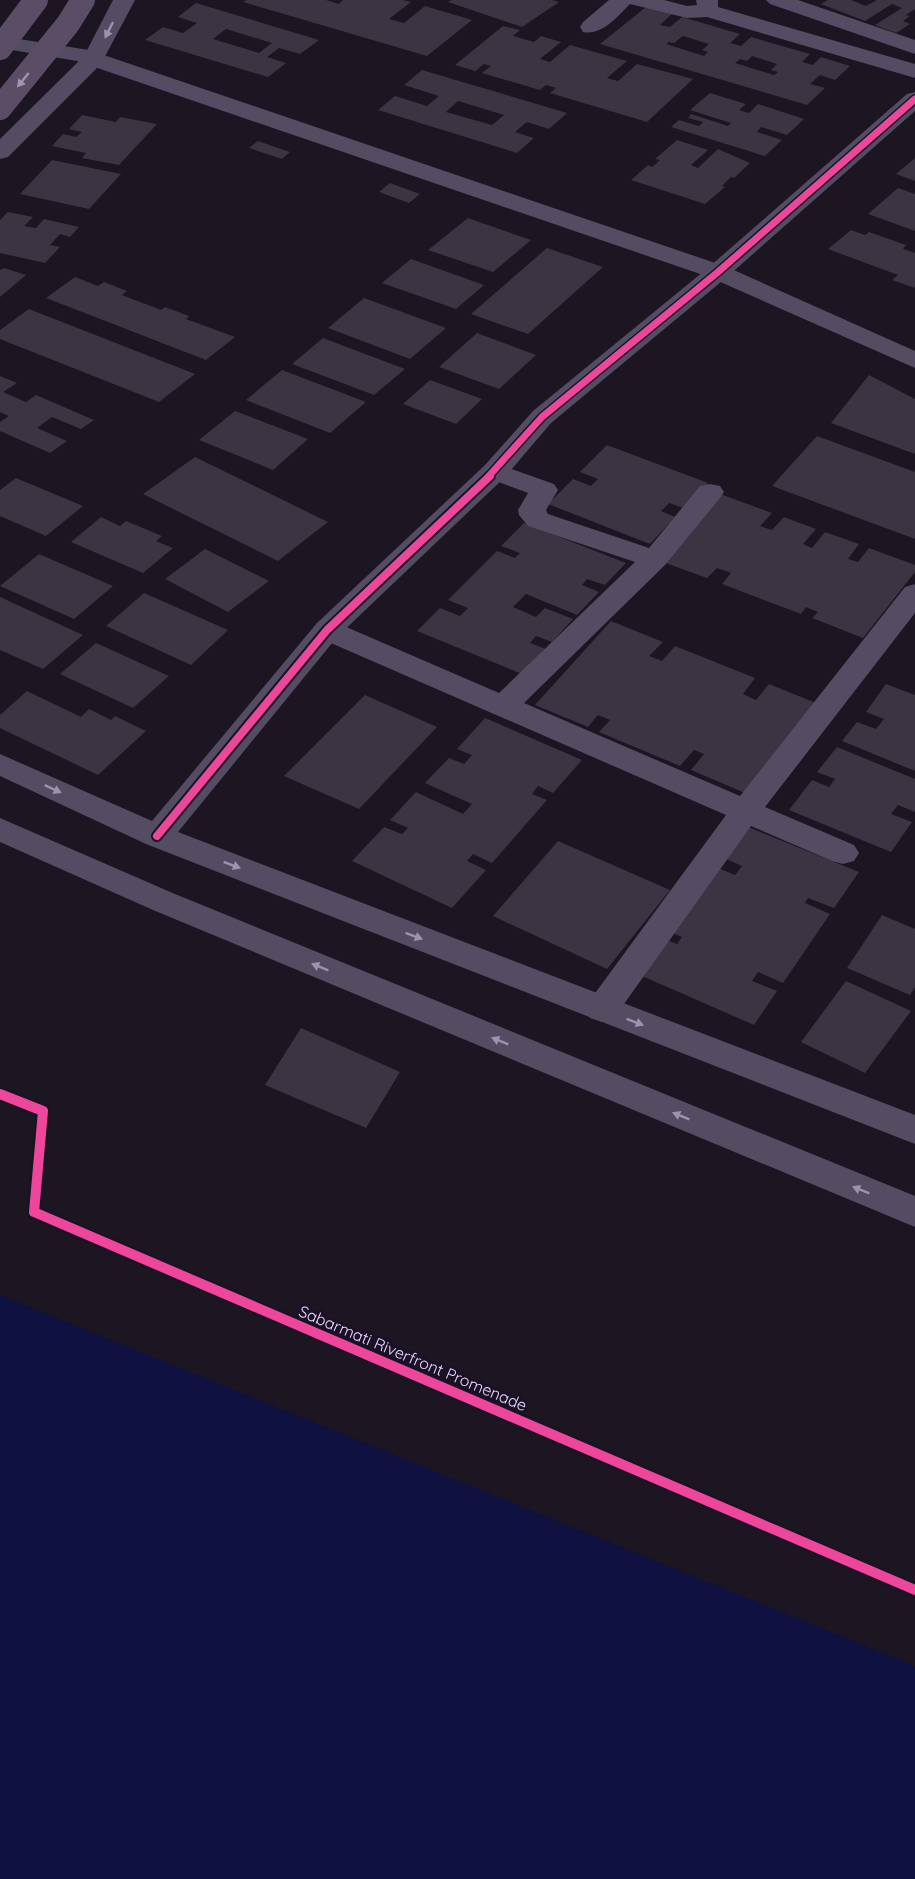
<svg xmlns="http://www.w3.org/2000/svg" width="915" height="1879" font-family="Quicksand,sans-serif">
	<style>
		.water { fill: #0f1140 }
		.building { fill: #3b3443; fill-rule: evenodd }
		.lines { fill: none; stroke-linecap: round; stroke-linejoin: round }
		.minor { fill: #534c62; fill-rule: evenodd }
		.tertiary { fill: #534c62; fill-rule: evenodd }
		.primary-bridge { stroke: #5c4d66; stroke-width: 24 }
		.cycleway-far2-casing { stroke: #1b1126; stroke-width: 10 }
		.cycleway-far1-casing { stroke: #1b1126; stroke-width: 12 }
		.cycleway-casing { stroke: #1b1126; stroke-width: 14 }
		.cycleway-far2 { stroke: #ed469a; stroke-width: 7 }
		.cycleway-far1 { stroke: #ed469a; stroke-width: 8 }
		.cycleway { stroke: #ed469a; stroke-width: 10 }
		.oneway { fill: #9e92b0 }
		.oneway2 { fill: #a293b2 }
		.labels { text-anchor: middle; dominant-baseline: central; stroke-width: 6; stroke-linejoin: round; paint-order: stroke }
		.street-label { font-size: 16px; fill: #e8d9fd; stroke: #1b1126 }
	</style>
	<rect width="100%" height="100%" fill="#1b1621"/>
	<path class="water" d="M0 1295 915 1666V1879H0Z"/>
	<path class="building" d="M246 0H326L339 4 343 0H403L411 2 389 19 404 23 425 6 472 20 427 56 243 2Z
		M452 0H552L559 2 522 27 448 2Z
		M828 0H851L866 6 877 0H915V9L906 15 910 16 903 21 910 24 896 33 875 25 902 8 892 4 865 21 821 4Z
		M196 3 319 40 300 54 279 48 267 57 286 63 268 77 145 40 163 27 183 33 197 23 178 17ZM226 29 272 43 259 53 213 39Z
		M646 7 672 14 660 25 670 27 682 17 740 34 730 43 741 46 751 37 810 54 802 62 813 65 821 57 850 66 835 80 820 75 810 84 825 88 807 105 600 44ZM683 36 709 44 702 50 708 52 704 56 666 44 669 42 674 43ZM752 56 777 64 771 70 778 72 774 75 735 63 740 59 747 61Z
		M503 26 520 30 513 36 534 42 541 36 561 42 540 59 550 62 570 45 627 61 607 78 618 81 637 64 693 79 647 122 550 93 556 88 546 85 540 90 482 73 491 66 484 64 475 71 455 65Z
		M422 70 567 113 549 129 527 122 515 132 534 138 517 153 378 110 395 96 427 106 439 96 404 85ZM458 101 504 115 492 125 446 112Z
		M710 93 746 104 739 110 749 113 758 104 804 119 787 135 761 127 757 132 782 140 765 156 671 127 679 120 699 126 703 122 688 118 691 114 728 126 731 123 690 110Z
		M82 115 116 122 120 117 157 124 119 165 82 158 86 153 52 146 63 134 76 137 82 132 69 129Z
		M677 140 708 150 691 165 698 168 718 149 750 163 734 178 731 177 722 186 725 187 705 204 631 180 648 165 652 167 660 160 655 159Z
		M258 141 290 152 282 159 249 148Z
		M915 158V181L896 174Z
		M52 160 121 174 89 209 20 194Z
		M390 183 420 194 409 203 379 192Z
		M898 188 915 194V231L868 214Z
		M8 212 33 217 24 226 36 228 44 219 79 227 70 237 60 234 50 245 60 247 45 263 0 253V220Z
		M468 218 531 240 493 272 428 250Z
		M851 230 865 235 869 232 906 245 903 249 915 253V288L892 280 898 275 828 249Z
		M547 248 603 267 528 334 471 314Z
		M411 259 484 285 456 309 382 283Z
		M4 268 26 275 0 297V270Z
		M75 277 98 286 104 282 127 291 122 295 161 310 165 307 189 316 186 319 235 337 206 360 46 298Z
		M364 298 446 328 410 359 328 328Z
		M29 309 195 374 159 402 0 339V330Z
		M477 333 536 355 499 389 439 367Z
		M323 338 405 369 374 395 292 364Z
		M282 370 366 402 330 433 246 400Z
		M869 375 915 399V454L831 423Z
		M0 376 17 383 3 392 26 402 36 395 94 420 81 429 52 417 37 428 67 441 50 453 0 431V422L9 416 0 412Z
		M430 380 482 399 456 424 403 404Z
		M235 411 308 439 273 470 199 440Z
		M817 436 915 472V539L772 486Z
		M607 445 708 483 684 508 669 503 661 511 675 517 650 544 548 504 573 479 591 486 598 479 580 472Z
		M195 457 328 522 278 561 143 494Z
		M16 478 83 506 46 536 0 516V490Z
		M720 494 772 513 760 526 772 530 784 517 816 529 803 544 812 548 825 532 859 544 848 559 858 562 869 548 915 565V572L863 638 812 618 818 612 806 607 801 614 722 584 731 573 717 568 707 578 660 561Z
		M101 517 120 526 126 521 162 536 156 541 173 548 143 573 71 542Z
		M524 523 626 563 605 585 587 579 582 585 599 592 577 615 526 594 513 607 536 617 545 608 573 619 552 642 536 636 530 643 546 649 522 674 417 631 440 608 460 616 468 608 448 600 497 551 515 558 520 553 501 546Z
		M205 549 269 581 228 612 165 579Z
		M39 554 113 586 74 619 0 586Z
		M144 593 228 630 191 665 106 626Z
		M0 597 83 635 43 669 0 650Z
		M611 621 663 642 649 656 662 661 675 646 755 678 743 694 756 700 769 684 816 703 745 793 691 770 704 754 694 750 680 766 599 732 610 720 598 715 588 727 535 705Z
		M96 643 169 676 133 708 60 674Z
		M886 684 915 695V771L842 741 857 722 876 729 884 719 866 712Z
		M27 691 81 717 89 709 111 720 115 716 146 731 98 775 0 728V715Z
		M365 695 437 727 359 809 284 776Z
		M485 718 582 760 553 793 538 786 532 794 547 800 492 863 473 854 467 861 486 870 452 908 352 861 384 827 402 834 408 828 390 820 416 792 463 814 472 804 425 783 449 758 464 764 472 755 457 749Z
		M837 747 915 779V812L898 805 891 814 912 822 891 852 789 810 812 780 829 787 835 779 817 772Z
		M743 825 859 872 834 908 808 898 805 903 830 914 783 983 758 972 752 981 777 991 754 1025 633 972 660 937 677 944 682 937 665 930 713 866 735 875 742 866 720 856Z
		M558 841 670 890 607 969 493 916Z
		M882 915 915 929V987L910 995 847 968Z
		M846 981 911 1011 865 1073 801 1042Z
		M301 1028 400 1072 366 1128 265 1085Z"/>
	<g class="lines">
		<path class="minor" d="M609 0H664L687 6 697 5 696 0H718V7L915 64V78L707 17 687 18 630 4C618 16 602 36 583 32L580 27 583 22Z
			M766 0H798L915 40V54L770 4Z
			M0 36 89 50 727 267 915 351V368L709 277 77 61 0 48Z
			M495 463 554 484 558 490 546 510 548 514 649 548 700 486 710 484 720 486 724 492 720 498 665 565 524 703 740 796 905 587 915 584V613L765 807 854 845 859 853 854 861 843 864 832 861 751 826 614 1018 602 1022 590 1018 585 1009 590 1000 726 815 317 637 312 630 317 623 327 621 337 623 499 693 635 562 528 526 519 515 518 510 528 493 485 477 481 471 485 465Z"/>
		<path class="tertiary" d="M113 0H135L101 64 8 157 0 159V139L84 56Z
			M915 92V111L727 277 551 423 505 477 337 637 178 832 915 1115V1144L146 844 0 776V754L152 821 317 623 485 465 533 411 709 267 907 94Z
			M0 818 175 894 915 1196V1227L153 910 0 842Z"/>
		<path class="primary-bridge" d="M0 48 36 0
			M0 108 68 24 83 0"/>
		<defs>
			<path id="cycleway-far2" d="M488 477 542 417 718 272 915 99"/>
			<path id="cycleway-far1" d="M157 836 327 630 490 476"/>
			<path id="cycleway" d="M0 1094 43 1111 34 1212 915 1590"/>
		</defs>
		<use href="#cycleway-far2" class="cycleway-far2-casing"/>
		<use href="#cycleway-far1" class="cycleway-far1-casing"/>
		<use href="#cycleway" class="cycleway-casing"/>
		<use href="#cycleway-far2" class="cycleway-far2"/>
		<use href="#cycleway-far1" class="cycleway-far1"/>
		<use href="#cycleway" class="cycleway"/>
	</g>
	<defs><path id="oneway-solid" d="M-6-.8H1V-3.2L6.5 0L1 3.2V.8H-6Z" transform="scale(1.5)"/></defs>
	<g class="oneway">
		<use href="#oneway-solid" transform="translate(109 30) rotate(117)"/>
		<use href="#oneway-solid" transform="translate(53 789) rotate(25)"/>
		<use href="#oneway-solid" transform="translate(232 865) rotate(21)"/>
		<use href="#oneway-solid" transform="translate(414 936) rotate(21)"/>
		<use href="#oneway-solid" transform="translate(320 967) rotate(-158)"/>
		<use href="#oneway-solid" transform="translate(635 1022) rotate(21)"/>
		<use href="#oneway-solid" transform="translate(500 1041) rotate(-158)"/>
		<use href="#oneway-solid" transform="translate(681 1116) rotate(-158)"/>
		<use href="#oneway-solid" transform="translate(861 1190) rotate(-158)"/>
	</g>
	<use class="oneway2" href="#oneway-solid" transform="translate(23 80) rotate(129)"/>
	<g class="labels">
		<g class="street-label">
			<text transform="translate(413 1358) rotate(23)">Sabarmati Riverfront Promenade</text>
		</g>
	</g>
</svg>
